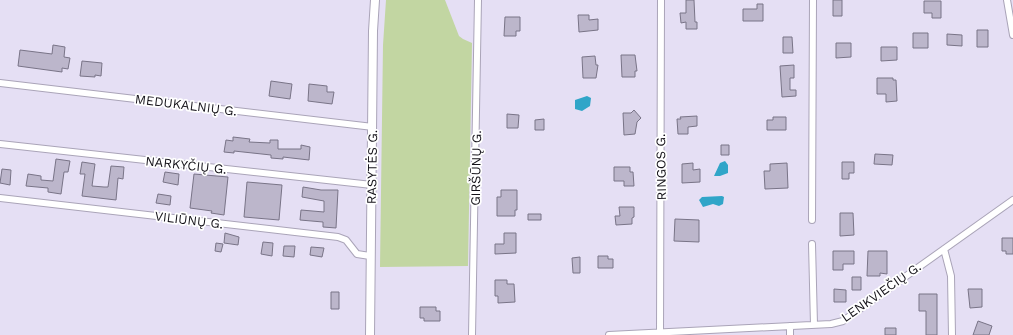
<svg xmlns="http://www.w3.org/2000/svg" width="1013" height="335" font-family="'Work Sans',sans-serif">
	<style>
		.green { fill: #c2d6a2 }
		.water { fill: #30a5c8 }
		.building { fill: #bcb6cb; stroke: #797487 }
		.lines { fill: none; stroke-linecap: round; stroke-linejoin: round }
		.street-casing { stroke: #aaa4b8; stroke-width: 8 }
		.secondary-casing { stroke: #aaa4b8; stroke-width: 10 }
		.street { stroke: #fff; stroke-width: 6 }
		.secondary { stroke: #fff; stroke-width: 8 }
		.labels { text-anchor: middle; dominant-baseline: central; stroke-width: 3.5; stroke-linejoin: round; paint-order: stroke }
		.street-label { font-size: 13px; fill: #121017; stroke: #fff }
	</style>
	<rect width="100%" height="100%" fill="#e5dff4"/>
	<path class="green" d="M386 0H445L459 36 463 39 472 43 468 266 380 267 383 45Z"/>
	<path class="water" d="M587 96 591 98 590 106 582 111 575 109V100Z
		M725 161 728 165V173L720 176H714L720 163Z
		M722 196 724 197 723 204 719 206 713 204 703 207 699 200 702 197Z"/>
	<path class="building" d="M686 0H694L695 22H697V29H686V22L681 23 680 13H686Z
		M833 0H842V16H833Z
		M924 1H941V18H932V13H924Z
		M757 4H763V21H743V9H757Z
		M578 15H589V20L598 19V30L579 32Z
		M505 17H520V31H516V36H504Z
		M977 30H988V47H977Z
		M913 33H928V48H913Z
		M947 34 962 35V46L947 45Z
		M783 37H792L793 53H783Z
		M836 43H851V57L836 58Z
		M53 45 65 47 64 57 70 58 68 69 62 68V72L18 66 20 50 52 54Z
		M881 47H897V60L881 61Z
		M621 55H635L637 71H635V77H622Z
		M595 56 596 65H598L596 78H583L582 57Z
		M82 61 102 63 101 76 95 75V77L80 76Z
		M794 65V78H790V90H796V96L782 97 780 66Z
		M877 78H893V80H896L897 101 886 102V94H877Z
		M271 81 292 84 290 99 269 96Z
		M309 84 327 86V92H334L332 104 308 101Z
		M634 110 641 118 637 122 635 134 624 135 623 113H631Z
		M507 114 519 115 518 128H507Z
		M697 116V126L688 127V134H678L677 119H681L680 117Z
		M773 117H786V130H767V120H773Z
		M544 119V130H535V120Z
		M233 137 250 139 249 142 270 143V140H278V149H301V145L310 147 309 160 283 157V159L271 158V155L234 151V153L224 152 226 140 233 141Z
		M721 145H729V155H721Z
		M875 154 893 155 892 165 874 164Z
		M56 159 70 161 68 172H64L61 194 48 192V188L26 186 28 174 41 176V180L53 181Z
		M82 162 95 164 92 186 104 187H108L111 166 124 167 123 179 118 178 116 200 82 196 85 174H80Z
		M842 162H854V173H849V179H842Z
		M693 163V170L700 169V182L682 183V164Z
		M787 163 788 188 765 189 764 171H770V164Z
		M614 167H630V172H633L634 186H624V181H614Z
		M2 169 11 170 10 185 0 183Z
		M165 172 179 174 178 185 163 182Z
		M194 174 228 177 224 215 211 213 212 211 190 208Z
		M247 182 282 185 279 220 244 217Z
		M303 187 321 190H338L336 228 323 227V222L300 220 301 210 324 212V201L302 197Z
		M501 190H517V210H515V216H497V197H501Z
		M158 194 171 196 170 205 156 203Z
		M619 207H634V217L632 218V224L616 225 615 216H620Z
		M840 213H853L854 235 840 236Z
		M528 214H541V220H528Z
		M675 219 699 220V242L674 241Z
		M225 233 239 237 238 245 224 243Z
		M504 233H516V253L495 254V244H504Z
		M1002 238H1013V254H1006V251H1002Z
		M263 242 273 243 272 256 261 254Z
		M216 243 223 244 221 252 215 251Z
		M284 246H295L294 257 283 256Z
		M311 247 324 248 322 257 310 255Z
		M833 251H854V264H843V270H833Z
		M868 251H887V274L880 273V276H867Z
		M598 256H608V259H613V268H598Z
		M580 257V273H573L572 258Z
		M852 277H861V290H852Z
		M495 280H507V284H514L515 302 498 303V296H495Z
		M834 289 846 290V302H834Z
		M968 289H982V307L970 308Z
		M331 292H339V309H331Z
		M919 294H937V335H926V311H919Z
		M420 307H436V311H440V321H424V318H420Z
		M978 321 992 326 989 335H973Z
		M885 328H896V335H885Z"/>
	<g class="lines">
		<defs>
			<path id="street" d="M1007 0 1013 35
				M0 83 373 127
				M0 144 372 185
				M0 198 338 237 346 240 357 254 370 256
				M812 220 813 0
				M812 244 814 325
				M944 249 951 276 952 335
				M660 333 661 0
				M472 335 478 0
				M609 335 831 324 843 321 1013 200
				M790 335V326"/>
			<path id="secondary" d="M370 335 373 31 375 0"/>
		</defs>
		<use href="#street" class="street-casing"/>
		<use href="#secondary" class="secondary-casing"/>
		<use href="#street" class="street"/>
		<use href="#secondary" class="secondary"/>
	</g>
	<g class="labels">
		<g class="street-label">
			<text transform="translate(186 105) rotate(7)">MEDUKALNIŲ G.</text>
			<text transform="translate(186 165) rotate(6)">NARKYČIŲ G.</text>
			<text transform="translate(372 167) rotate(-89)">RASYTĖS G.</text>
			<text transform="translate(661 167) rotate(-91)">RINGOS G.</text>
			<text transform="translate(476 168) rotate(-89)">GIRŠŪNŲ G.</text>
			<text transform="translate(189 220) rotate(7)">VILIŪNŲ G.</text>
			<text transform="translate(881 292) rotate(-35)">LENKVIEČIŲ G.</text>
		</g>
	</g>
</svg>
